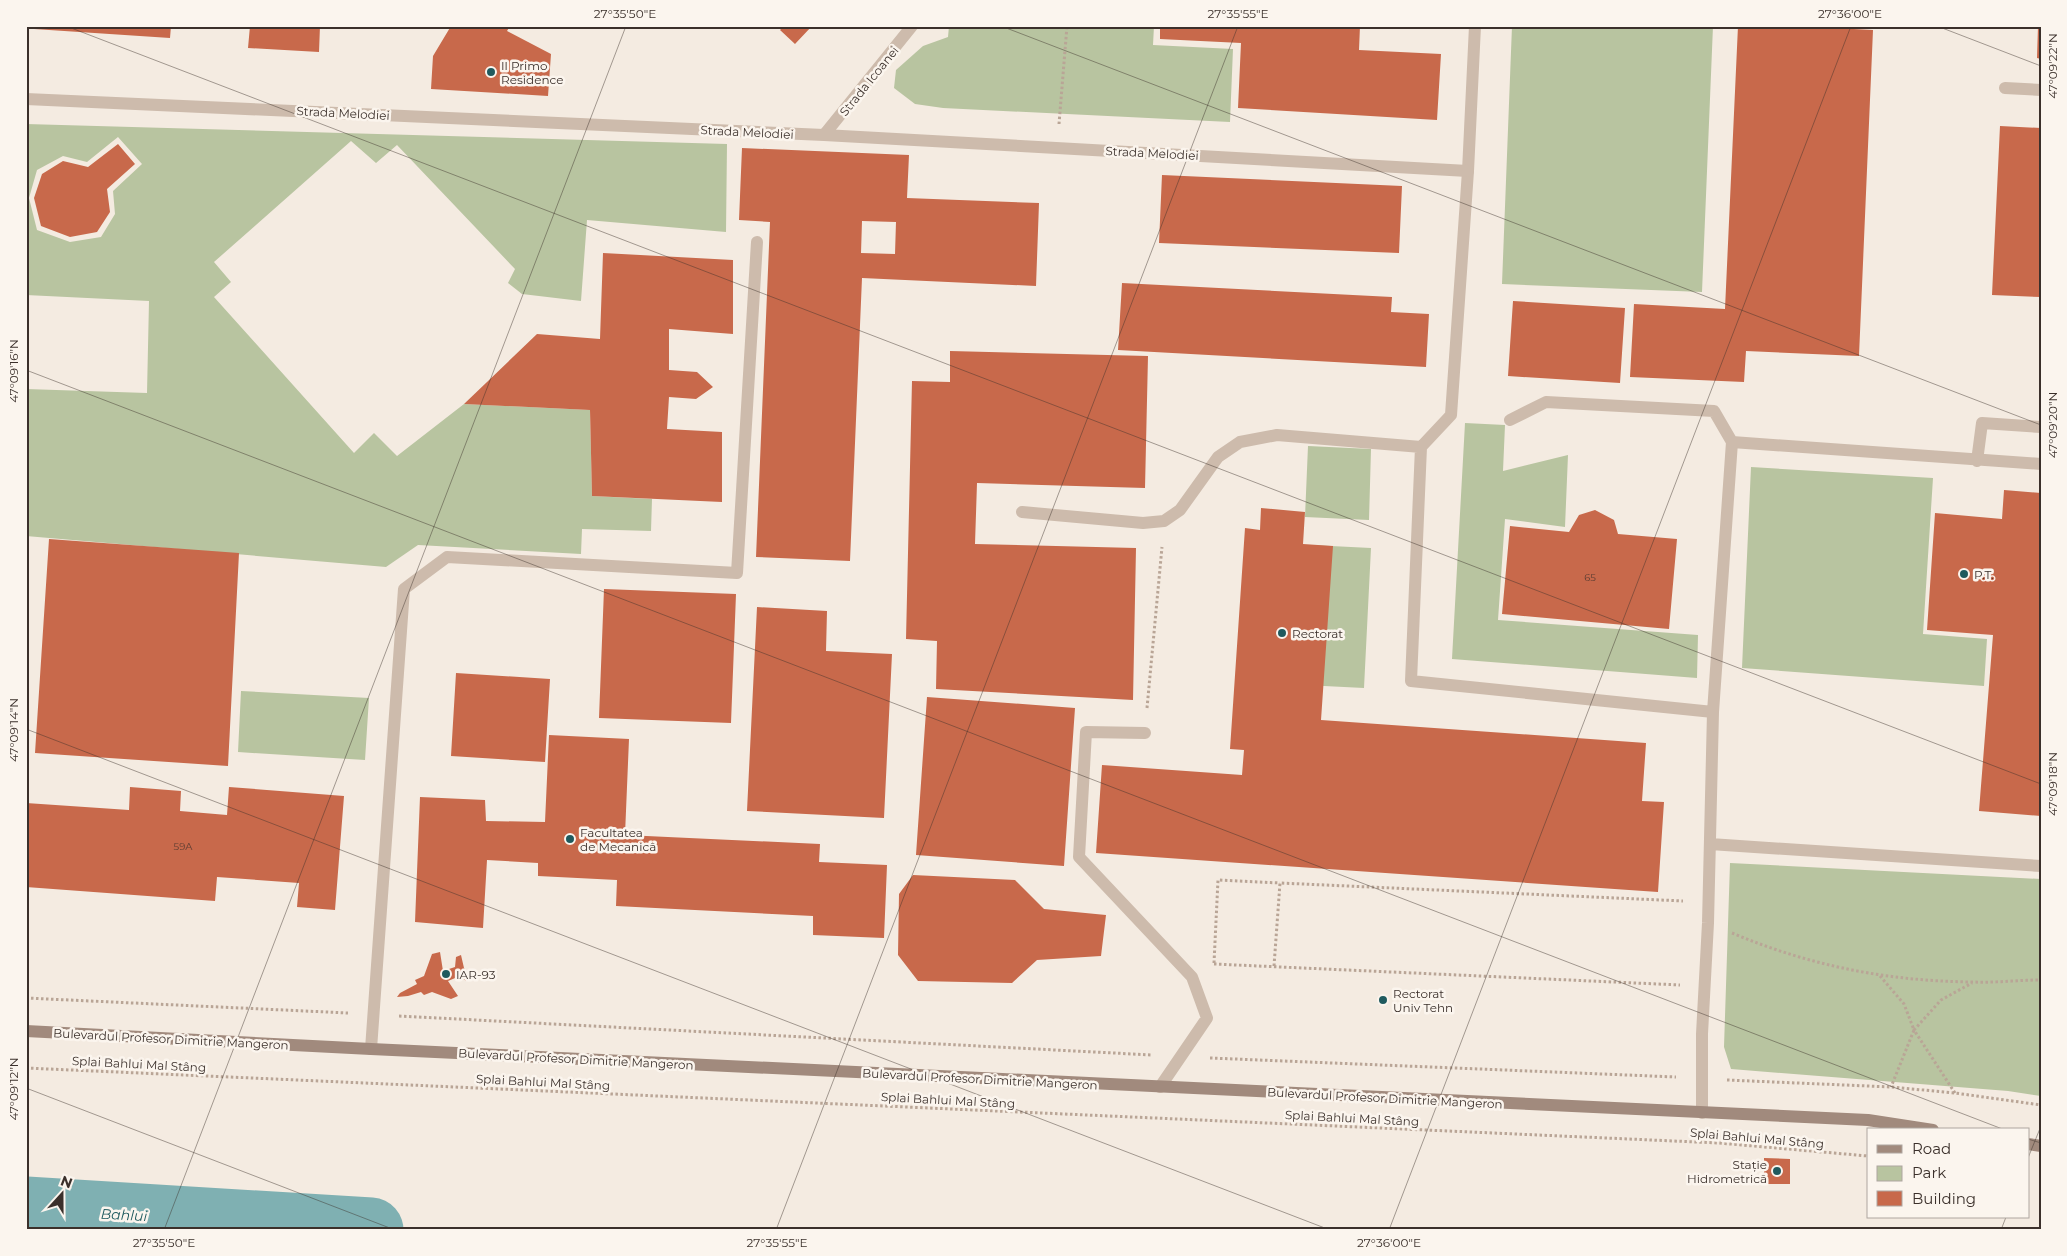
<svg xmlns="http://www.w3.org/2000/svg" width="2067" height="1256" font-family="Montserrat,sans-serif">
	<style>
		.green { fill: #b8c4a0; fill-rule: evenodd }
		.lines { fill: none; stroke-linecap: round; stroke-linejoin: round }
		.river { stroke: #7fb0b2; stroke-width: 65 }
		.building { fill: #c8694b; fill-rule: evenodd }
		.path { stroke: #b9a596; stroke-width: 3; stroke-dasharray: 2.5 2.5; stroke-linecap: butt }
		.lane { stroke: #cdbbac; stroke-width: 12 }
		.street { stroke: #cdbbac; stroke-width: 12 }
		.secondary { stroke: #a18a7d; stroke-width: 12 }
		.ticks { fill: none; stroke: #3b302b; stroke-width: 1; stroke-opacity: 0.45 }
		.poi-dot { fill: #1f5a5e; stroke: #fbf5ee; stroke-width: 2 }
		.labels { text-anchor: middle; dominant-baseline: central; stroke-width: 5; stroke-linejoin: round; paint-order: stroke }
		.number-label { font-size: 10px; fill: #5e3e33 }
		.poi-label { font-size: 12px; fill: #3b302b; stroke: #fbf5ee; text-anchor: start }
		.street-label { font-size: 12px; fill: #3b302b; stroke: #fbf5ee }
		.water-label { font-size: 14px; font-style: italic; fill: #1f5a5e; stroke: #fbf5ee }
		.neatline { fill: none; stroke: #3b302b; stroke-width: 2 }
		.ticks-label { font-size: 12px; text-anchor: middle; fill: #3b302b }
	</style>
	<rect width="100%" height="100%" fill="#f4ebe1"/>
	<path class="green" d="M949 26H1154L1153 45 1233 49 1230 122 943 108 915 104 894 88 896 70 923 46 948 37Z
		M1512 26H1713L1702 292 1502 284Z
		M26 124 727 144 726 232 587 220 581 301 522 294 508 283 515 269 397 145 376 163 351 141 214 262 231 282 214 297 354 453 374 433 397 456 464 404 590 410 592 496 652 499 651 531 582 529 581 554 418 545 386 567 26 536V389L147 393 149 301 26 295ZM118 137 142 164 113 191 115 214 101 237 70 242 37 230 29 198 37 170 63 156 87 162Z
		M1465 423 1505 425 1503 471 1568 455 1565 527 1505 519 1498 620 1698 635 1697 678 1452 659Z
		M1308 446 1371 449 1369 520 1305 517Z
		M1751 467 1933 478 1923 634 1987 639 1984 686 1742 668Z
		M1311 545 1371 548 1364 688 1304 685Z
		M241 691 369 698 365 760 238 752Z
		M1730 863 2041 879V1096L2008 1091 1731 1069 1724 1047Z"/>
	<g class="lines">
		<path class="river" d="M26 1209 371 1230"/>
	</g>
	<path class="building" d="M34 26H171L170 38 34 29Z
		M250 26H320L319 52 248 48Z
		M451 26H510L507 31 551 54 548 96 431 89 433 56Z
		M784 26H812L795 44 780 30Z
		M1160 26H1360L1359 50 1441 54 1437 120 1238 108 1241 43 1160 39Z
		M1738 26H1796L1873 30 1859 356 1746 351 1744 382 1630 377 1634 304 1725 309Z
		M2038 26H2041V59L2037 58Z
		M2000 126 2041 128V297L1992 295Z
		M118 144 135 164 107 189 110 212 97 232 70 237 41 226 34 198 42 174 63 161 88 167Z
		M742 148 909 155 907 198 1039 203 1036 286 862 278 850 561 756 557 770 222 739 220ZM862 221 896 222 895 254 861 253Z
		M1162 175 1402 186 1399 253 1159 243Z
		M603 253 733 260V334L669 329V370L697 372 713 387 696 399 669 397 667 429 722 432V502L592 496 590 410 464 404 537 334 600 339Z
		M1122 283 1392 297 1391 312 1429 314 1426 367 1118 350Z
		M1513 301 1625 308 1620 383 1508 376Z
		M950 351 1148 356 1145 488 977 483 975 544 1136 548 1133 700 936 689 937 641 906 639 912 381 950 382Z
		M2004 490 2041 493V816L1979 811 1993 635 1927 630 1935 513 2002 519Z
		M1261 508 1305 512 1303 544 1333 546 1321 720 1646 743 1642 801 1664 802 1658 892 1096 853 1102 765 1242 775 1244 750 1230 749 1245 528 1260 530Z
		M1595 510 1614 520 1618 534 1677 539 1669 629 1502 614 1510 526 1569 532 1579 515Z
		M49 539 239 553 228 766 35 753Z
		M604 589 736 594 731 723 599 718Z
		M757 607 827 611 826 651 892 654 884 818 747 811Z
		M456 673 550 679 545 762 451 756Z
		M927 697 1075 708 1064 866 916 855Z
		M549 735 629 739 625 835 820 844 819 862 887 865 884 938 813 935V916L616 906 617 880 538 876V863L487 860 483 928 415 922 420 797 485 800 486 821 545 822Z
		M130 787 181 791 180 811 227 815 229 787 344 796 335 910 297 907 299 883 217 877 215 901 26 887V803L129 810Z
		M913 875 1015 880 1044 909 1106 915 1101 956 1037 960 1012 983 918 981 898 955 899 894Z
		M440 952 443 971 455 967 456 957 461 955 464 968 472 979 466 981 460 976 448 981 458 996 451 999 432 992 424 995 421 992 408 996 397 997 400 993 417 984 415 980 424 976 432 954Z
		M1764 1158 1790 1159V1184H1764Z"/>
	<g class="lines">
		<path class="path" d="M1059 124 1067 26
			M1147 708 1162 547
			M1732 933C1811 966 1887 981 1972 982 1995 983 2018 980 2041 980
			M1214 963 1218 880 1280 883
			M1214 964 1680 985
			M1274 966 1280 883 1683 901
			M1880 976 1904 1004 1914 1030 1891 1087
			M26 998 348 1013
			M399 1016 1152 1055
			M1210 1058 1676 1077
			M26 1068 1719 1143 1868 1156
			M1727 1080 1891 1087 1955 1093 2041 1105
			M1955 1093 1914 1030 1941 1000 1972 983"/>
		<path class="lane" d="M1475 26 1468 171 1451 415 1421 447 1411 681 1713 712
			M2005 88 2041 90
			M1510 420 1546 402 1714 411 1732 442
			M1977 461 1982 423 2041 427
			M1022 512 1143 523 1164 521 1180 510 1218 457 1240 442 1277 435 1421 447
			M1145 733 1086 732 1079 857 1192 977 1207 1018 1160 1087
			M1710 844 2041 866
			M371 1049 404 589 447 557 737 573 757 242
			M1702 1113V1034L1708 923 1713 712 1732 442 2041 464"/>
		<path class="street" d="M26 99 824 135 1468 171
			M824 135 912 26"/>
		<path class="secondary" d="M26 1031 371 1049 1868 1120 1933 1130
			M2028 1144 2041 1146"/>
	</g>
	<path class="ticks" d="M66 26 2041 784M1001 26 2041 425M1937 26 2041 66M26 370 2005 1130M26 729 1330 1230M26 1088 395 1230M2028 1139 2041 1143M2028 1158 2041 1126M164 1230 626 26M776 1230 1238 26M1389 1230 1851 26M2001 1230 2006 1217"/>
	<g class="poi-dot">
		<circle cx="491" cy="72" r="5"/>
		<circle cx="1964" cy="574" r="5"/>
		<circle cx="1282" cy="633" r="5"/>
		<circle cx="570" cy="839" r="5"/>
		<circle cx="446" cy="974" r="5"/>
		<circle cx="1383" cy="1000" r="5"/>
		<circle cx="1777" cy="1171" r="5"/>
	</g>
	<g class="labels">
		<g class="number-label">
			<text x="1590" y="577">65</text>
			<text x="183" y="846">59A</text>
		</g>
		<g class="poi-label">
			<text x="501" y="65">Il Primo<tspan x="501" dy="14">Residence</tspan></text>
			<text x="1974" y="574">P.T.</text>
			<text x="1292" y="633">Rectorat</text>
			<text x="580" y="832">Facultatea<tspan x="580" dy="14">de Mecanică</tspan></text>
			<text x="456" y="974">IAR-93</text>
			<text x="1393" y="993">Rectorat<tspan x="1393" dy="14">Univ Tehn</tspan></text>
			<text x="1767" y="1164" text-anchor="end">Stație<tspan x="1767" dy="14">Hidrometrică</tspan></text>
		</g>
		<g class="street-label">
			<text transform="translate(869 81) rotate(-51)">Strada Icoanei</text>
			<text transform="translate(343 113) rotate(3)">Strada Melodiei</text>
			<text transform="translate(747 132) rotate(3)">Strada Melodiei</text>
			<text transform="translate(1152 153) rotate(3)">Strada Melodiei</text>
			<text transform="translate(171 1039) rotate(3)">Bulevardul Profesor Dimitrie Mangeron</text>
			<text transform="translate(576 1059) rotate(3)">Bulevardul Profesor Dimitrie Mangeron</text>
			<text transform="translate(139 1064) rotate(3)">Splai Bahlui Mal Stâng</text>
			<text transform="translate(980 1079) rotate(3)">Bulevardul Profesor Dimitrie Mangeron</text>
			<text transform="translate(543 1082) rotate(3)">Splai Bahlui Mal Stâng</text>
			<text transform="translate(1385 1098) rotate(3)">Bulevardul Profesor Dimitrie Mangeron</text>
			<text transform="translate(948 1100) rotate(3)">Splai Bahlui Mal Stâng</text>
			<text transform="translate(1352 1118) rotate(3)">Splai Bahlui Mal Stâng</text>
			<text transform="translate(1757 1138) rotate(5)">Splai Bahlui Mal Stâng</text>
		</g>
		<g class="water-label">
			<text transform="translate(124 1215) rotate(3)">Bahlui</text>
		</g>
	</g>
	<rect width="2067" height="1256" fill="none" stroke="#fbf5ee" stroke-width="55"/>
	<rect x="1867" y="1128" width="162" height="90" fill="#fbf5ee" stroke="#aea6a0"/>
	<rect x="1877" y="1145" width="25" height="8" fill="#a18a7d" stroke="#aea6a0"/>
	<text x="1912" y="1154" font-size="15" fill="#3b302b">Road</text>
	<rect x="1877" y="1166" width="25" height="15" fill="#b8c4a0" stroke="#aea6a0"/>
	<text x="1912" y="1178" font-size="15" fill="#3b302b">Park</text>
	<rect x="1877" y="1191" width="25" height="15" fill="#c8694b" stroke="#aea6a0"/>
	<text x="1912" y="1204" font-size="15" fill="#3b302b">Building</text>
	<g transform="translate(62 1194) rotate(21)" stroke="#fbf5ee" stroke-width="4" paint-order="stroke">
	<path d="M0-4L9 19L0 12L-9 19Z" fill="#3b302b"/>
	<text y="-8" font-size="14" font-weight="bold" text-anchor="middle" fill="#3b302b">N</text>
	</g>
	<rect x="28" y="28" width="2012" height="1200" class="neatline"/>
	<g class="ticks-label">
		<text x="625" y="18">27°35'50"E</text>
		<text x="1238" y="18">27°35'55"E</text>
		<text x="1850" y="18">27°36'00"E</text>
		<text transform="translate(2053 66) rotate(-90)" y="4">47°09'22"N</text>
		<text transform="translate(14 371) rotate(-90)" y="4">47°09'16"N</text>
		<text transform="translate(2053 425) rotate(-90)" y="4">47°09'20"N</text>
		<text transform="translate(14 730) rotate(-90)" y="4">47°09'14"N</text>
		<text transform="translate(2053 784) rotate(-90)" y="4">47°09'18"N</text>
		<text transform="translate(14 1089) rotate(-90)" y="4">47°09'12"N</text>
		<text x="164" y="1247">27°35'50"E</text>
		<text x="777" y="1247">27°35'55"E</text>
		<text x="1389" y="1247">27°36'00"E</text>
	</g>
</svg>
